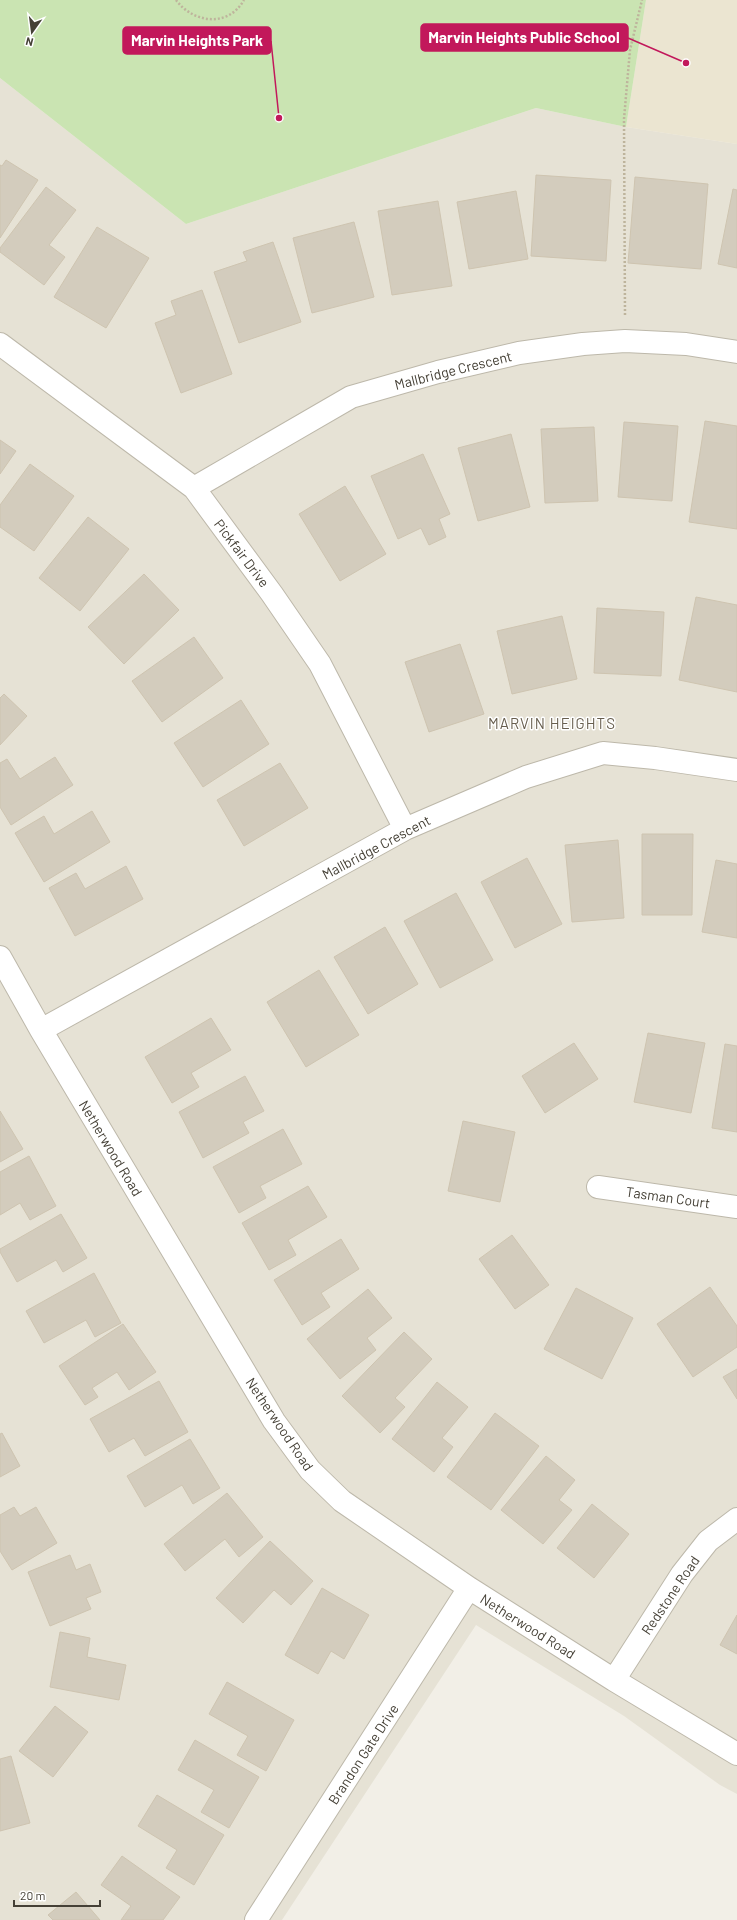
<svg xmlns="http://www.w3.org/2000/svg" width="737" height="1920" font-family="Barlow,sans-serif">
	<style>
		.residential { fill: #e6e2d5 }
		.education { fill: #ebe5d1 }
		.green { fill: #cae4b2 }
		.building { fill: #d3ccbd; stroke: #cec4b0 }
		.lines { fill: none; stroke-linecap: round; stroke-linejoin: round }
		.minor-casing { stroke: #bdb8aa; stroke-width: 24 }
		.path { stroke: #beb49c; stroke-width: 2.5; stroke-dasharray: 2 2; stroke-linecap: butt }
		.minor { stroke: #fff; stroke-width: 22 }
		.labels { text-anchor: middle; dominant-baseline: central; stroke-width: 3; stroke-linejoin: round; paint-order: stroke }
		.street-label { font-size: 14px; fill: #454036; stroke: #fff }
		.neighbourhood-label { font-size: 15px; letter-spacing: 1px; fill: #675e4e; stroke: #fff }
		.leader { fill: none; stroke: #c2185b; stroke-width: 1.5 }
		.callout-dot { fill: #c2185b; stroke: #fff; stroke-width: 1.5 }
		.callout { fill: #c2185b; stroke: #c2185b; stroke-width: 1.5 }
		.callout-label { font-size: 15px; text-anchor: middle; font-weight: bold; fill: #fff }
	</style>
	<rect width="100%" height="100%" fill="#f2efe7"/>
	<path class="residential" d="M0 78 186 224 536 108 626 127 737 144V1794L720 1785 624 1716 476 1625 282 1920H0Z"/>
	<path class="education" d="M646 0H737V144L626 127Z"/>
	<path class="green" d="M0 0H646L626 127 536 108 186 224 0 78Z"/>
	<path class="building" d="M6 160 38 180 0 238V165L2 166Z
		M536 175 611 180 606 261 531 256Z
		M635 177 708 184 701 269 628 263Z
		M46 187 76 210 49 245 65 257 44 285 0 252V248Z
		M733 189 737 190V268L718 264Z
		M516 191 528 259 469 269 457 202Z
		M438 201 452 286 392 295 378 211Z
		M354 222 374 297 312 313 293 238Z
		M97 227 149 258 106 328 54 297Z
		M273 242 301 322 239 343 214 272 247 261 243 252Z
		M202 290 232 374 181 393 155 323 176 315 171 301Z
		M705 421 737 426V529L689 522Z
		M624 422 678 426 672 501 618 497Z
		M594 427 598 501 545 503 541 429Z
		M511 434 530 507 478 521 458 448Z
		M0 440 16 451 0 474Z
		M423 454 450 514 439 519 446 537 429 545 421 528 398 539 371 476Z
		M30 464 74 496 34 551 0 527V505Z
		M345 486 386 554 340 581 299 514Z
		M88 517 129 549 80 611 39 578Z
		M144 574 179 610 124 664 88 627Z
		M696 597 737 605V692L679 680Z
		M597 608 664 612 661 676 594 673Z
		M562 616 577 679 512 694 497 631Z
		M194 637 223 678 162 722 132 681Z
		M460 644 484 714 429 732 405 662Z
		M4 694 27 716 0 745V698Z
		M241 700 269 744 203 787 174 743Z
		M55 757 73 785 11 825 0 807V763L7 759 20 779Z
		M280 763 308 808 244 846 217 800Z
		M92 811 110 842 44 882 15 833 44 816 54 834Z
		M642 834H693L692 915H642Z
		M618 840 624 918 572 922 565 845Z
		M527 858 562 924 515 948 481 882Z
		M716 860 737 864V938L702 932Z
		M126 866 143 899 75 936 49 888 76 873 85 889Z
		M456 893 493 960 440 988 404 921Z
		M385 927 418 984 368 1014 334 957Z
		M319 970 359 1035 306 1067 267 1002Z
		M211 1018 231 1050 191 1073 199 1087 172 1103 145 1057Z
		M648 1033 705 1043 691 1113 634 1102Z
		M574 1043 598 1079 545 1113 522 1076Z
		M725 1044 737 1046V1132L712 1128Z
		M245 1076 264 1111 243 1122 249 1133 203 1158 179 1112Z
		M0 1111 23 1149 0 1162Z
		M463 1121 515 1132 500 1202 448 1191Z
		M283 1129 302 1164 260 1186 266 1198 239 1213 213 1167Z
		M29 1156 56 1206 30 1220 20 1203 0 1215V1172Z
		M308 1186 327 1217 288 1240 296 1255 269 1270 242 1223Z
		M61 1214 87 1258 63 1272 56 1260 17 1282 0 1252V1249Z
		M512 1235 549 1285 515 1309 479 1259Z
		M341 1239 359 1269 321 1293 330 1307 302 1325 274 1280Z
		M94 1273 121 1323 95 1337 86 1320 44 1343 26 1311Z
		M710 1287 737 1326V1347L693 1377 657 1324Z
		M576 1288 633 1318 602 1379 544 1349Z
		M368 1289 392 1318 367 1338 376 1350 340 1379 307 1339Z
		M123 1324 156 1372 129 1390 117 1372 92 1388 98 1397 85 1405 59 1366Z
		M404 1332 432 1359 395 1398 405 1407 380 1433 342 1396Z
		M737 1369V1399L723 1377Z
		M159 1381 188 1432 145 1456 134 1438 109 1452 90 1419Z
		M437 1382 468 1407 442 1438 453 1447 434 1472 392 1439Z
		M495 1413 539 1446 491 1510 447 1477Z
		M2 1433 20 1466 0 1477V1434Z
		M190 1439 220 1488 193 1504 182 1485 145 1507 127 1476Z
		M546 1456 575 1480 559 1500 572 1510 543 1544 501 1510Z
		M227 1493 263 1537 239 1557 225 1539 185 1571 164 1544Z
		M592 1504 629 1534 594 1578 557 1548Z
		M14 1507 20 1516 36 1507 57 1543 12 1570 0 1551V1515Z
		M270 1541 313 1581 291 1605 274 1590 243 1623 216 1598Z
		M70 1555 76 1570 90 1564 101 1592 86 1598 91 1609 50 1626 28 1572Z
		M322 1588 369 1615 344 1659 331 1651 318 1674 285 1655Z
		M737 1615V1654L720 1645Z
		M60 1632 90 1638 87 1657 126 1665 119 1700 50 1687Z
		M227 1682 294 1720 266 1771 237 1755 248 1736 209 1714Z
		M55 1706 88 1732 53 1777 19 1751Z
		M195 1740 259 1777 229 1828 201 1812 214 1790 178 1770Z
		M11 1756 30 1823 0 1831V1759Z
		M157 1795 224 1835 194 1885 166 1868 177 1850 138 1826Z
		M122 1856 180 1897 163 1920H121L131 1906 101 1885Z
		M76 1892 100 1920H53L48 1915Z"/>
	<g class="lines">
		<defs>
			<path id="minor" d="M0 344 194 488 272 594 320 664 405 829
				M194 488 351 397 438 372 519 353 583 344 625 341 686 344 737 352
				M0 957 41 1030 274 1421 310 1470 342 1501 469 1588 614 1680 737 1754
				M41 1030 405 829 526 777 603 753 655 758 737 770
				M598 1187 737 1207
				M614 1680 682 1574 708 1541 737 1519
				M256 1920 469 1588"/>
		</defs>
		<use href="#minor" class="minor-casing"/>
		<path class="path" d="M176 0C193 23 228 28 244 0
			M625 315 624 119 630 50 642 0"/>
		<use href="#minor" class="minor"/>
	</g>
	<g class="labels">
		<g class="street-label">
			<text transform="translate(453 370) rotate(-14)">Mallbridge Crescent</text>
			<text transform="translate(242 553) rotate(53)">Pickfair Drive</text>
			<text transform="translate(376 847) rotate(-28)">Mallbridge Crescent</text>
			<text transform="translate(111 1148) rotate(59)">Netherwood Road</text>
			<text transform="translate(668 1197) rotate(8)">Tasman Court</text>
			<text transform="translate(280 1424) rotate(56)">Netherwood Road</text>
			<text transform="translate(670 1595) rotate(-56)">Redstone Road</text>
			<text transform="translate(528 1626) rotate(32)">Netherwood Road</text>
			<text transform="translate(363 1754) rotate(-57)">Brandon Gate Drive</text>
		</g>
		<g class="neighbourhood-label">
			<text x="552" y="723">MARVIN HEIGHTS</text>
		</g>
	</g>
	<path class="leader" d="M686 63L628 38M279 118L271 41"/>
	<g class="callout-dot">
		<circle cx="686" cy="63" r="4"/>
		<circle cx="279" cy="118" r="4"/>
	</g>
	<g class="callout">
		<rect x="421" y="24" width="207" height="27" rx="4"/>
		<rect x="123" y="27" width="148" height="27" rx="4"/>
	</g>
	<g class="callout-label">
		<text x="524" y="43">Marvin Heights Public School</text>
		<text x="197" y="46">Marvin Heights Park</text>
	</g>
	<g transform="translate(32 32) rotate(194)" stroke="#ffffff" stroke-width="3" paint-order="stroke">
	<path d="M0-3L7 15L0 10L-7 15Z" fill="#454036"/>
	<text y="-6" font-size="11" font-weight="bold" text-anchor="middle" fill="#454036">N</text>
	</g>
	<path d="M14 1900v6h86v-6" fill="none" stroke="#454036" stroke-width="2"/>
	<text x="20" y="1900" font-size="12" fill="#454036" stroke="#ffffff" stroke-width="3" paint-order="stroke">20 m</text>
</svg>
